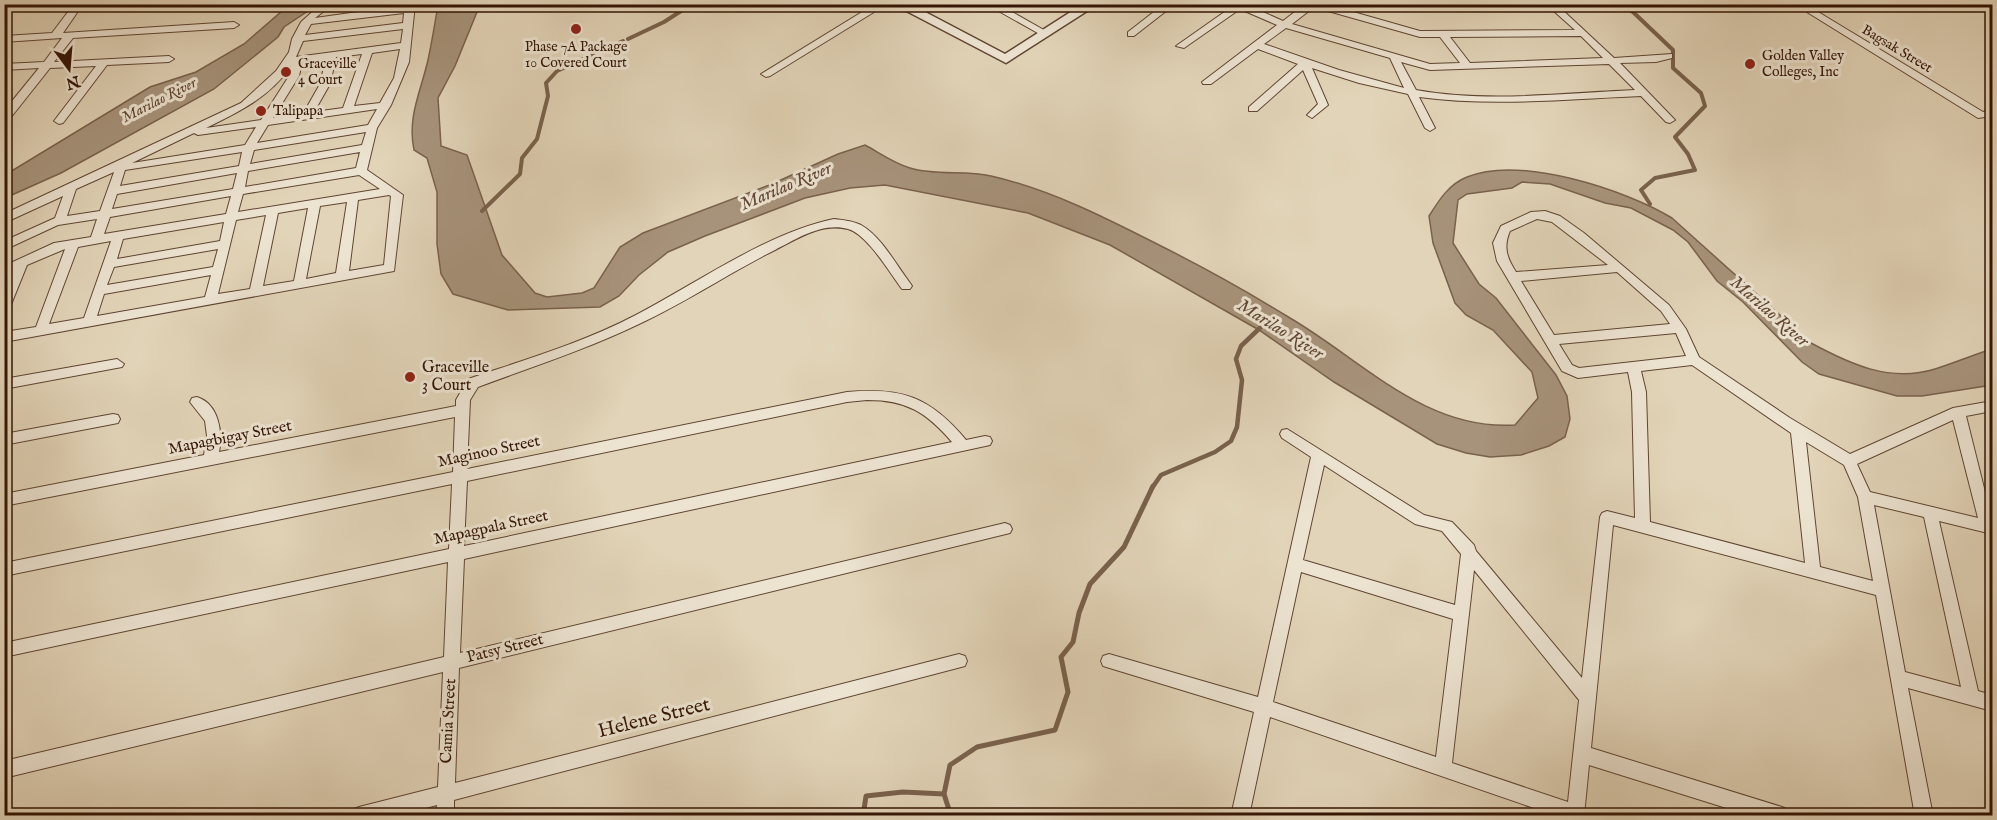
<svg xmlns="http://www.w3.org/2000/svg" width="1997" height="820" font-family="'IM FELL English',serif">
	<style>
		.water { fill: #a7937b; stroke: #79614c; stroke-width: 1.5 }
		.lines { fill: none; stroke-linecap: round; stroke-linejoin: round }
		.stream-far2 { stroke: #79614c; stroke-width: 4 }
		.stream-far1 { stroke: #79614c; stroke-width: 4.5 }
		.stream { stroke: #79614c; stroke-width: 5 }
		.minor-casing { stroke: #604532; stroke-width: 2 }
		.tertiary-casing { stroke: #604532; stroke-width: 3 }
		.minor { fill: #ece3d1; fill-rule: evenodd }
		.tertiary { fill: #ece3d1; fill-rule: evenodd }
		.poi-dot { fill: #8f2418; stroke: #ece3d1; stroke-width: 2 }
		.labels { text-anchor: middle; dominant-baseline: central; stroke-width: 6; stroke-linejoin: round; paint-order: stroke }
		.far-poi-label { font-size: 14px; fill: #341505; stroke: #ece3d1; text-anchor: start }
		.far-street-label { font-size: 14px; fill: #341505; stroke: #ece3d1 }
		.far-water-label { font-size: 15px; font-style: italic; fill: #624734; stroke: #ece3d1 }
		.poi-label { font-size: 16px; fill: #341505; stroke: #ece3d1; text-anchor: start }
		.street-label { font-size: 16px; fill: #341505; stroke: #ece3d1 }
		.water-label { font-size: 18px; font-style: italic; fill: #624734; stroke: #ece3d1 }
		.near-street-label { font-size: 20px; fill: #341505; stroke: #ece3d1 }
	</style>
	<rect width="100%" height="100%" fill="#e2d4b8"/>
	<filter id="stains"><feTurbulence type="fractalNoise" baseFrequency=".00333" numOctaves="4"/><feColorMatrix values="0 0 0 0 .2 0 0 0 0 .09 0 0 0 0 .02 0 0 0 .5 -.17"/></filter>
	<radialGradient id="worn" r=".72"><stop offset=".6" stop-color="#630" stop-opacity="0"/><stop offset="1" stop-color="#630" stop-opacity=".3"/></radialGradient>
	<path class="water" d="M289 5H317L284 27 278 37 214 89 61 173 5 198V175L150 87 196 72 244 44Z
		M438 5H478L479 7 455 66 438 98 441 146 467 155 502 255 535 293 547 297 582 293 594 288 620 247 643 233 772 184 838 154 865 145C880 153 893 163 910 168 936 176 965 170 991 176 1049 189 1106 218 1159 245 1203 267 1248 292 1290 318 1362 360 1425 431 1515 425L1538 398 1532 372 1493 330 1466 315 1455 303 1433 243 1429 216C1439 200 1449 184 1467 177 1520 155 1626 190 1672 218L1811 343C1850 364 1890 383 1935 369 1954 363 1973 355 1992 349V385L1922 396H1897L1819 374 1802 362 1743 302 1717 281 1688 242 1673 230 1631 208 1605 203 1550 184 1522 182 1512 188 1467 194 1458 200 1453 243 1479 284 1496 298 1556 375 1567 396 1570 419 1565 437 1549 446 1521 455 1490 457 1466 453 1437 444 1334 382 1259 330 1110 245 1028 213 885 185 850 188 805 198 705 236 668 252 639 275 619 296 600 307 508 310 453 294 441 274 437 244V192L427 158 414 150C407 117 421 91 428 60 432 41 435 23 438 5Z"/>
	<g class="lines">
		<path class="stream-far2" d="M1618 4 1633 12 1673 50V68L1701 93 1705 106 1675 137 1688 154 1695 170 1655 178 1641 190 1650 204
			M628 39 664 22 692 4
			M482 211 520 174 522 158 537 139 548 96 546 83 557 71 623 41"/>
		<path class="stream-far1" d="M1152 488 1161 475 1215 452 1231 441 1237 427 1242 380 1236 359 1241 346 1262 326"/>
		<path class="stream" d="M863 816 866 796 903 792 944 794
			M951 816 944 794 950 765 977 747 1055 730 1068 692 1061 657 1073 642 1079 613 1090 584 1124 547 1153 486"/>
		<defs>
			<path id="minor" d="M69 4 65 7 4 11V5Z
				M74 4H83L63 33 234 22 239 25 234 28 73 38 54 62 169 56 174 59 169 62 107 65 63 123 59 124 54 121 96 66 50 68 8 121 4 122V111L39 68 4 70V64L44 62 62 38 4 42V36L52 33Z
				M321 4H333L315 18 415 4 409 62 391 105 377 128 367 170 403 195 394 271 4 342V332L36 327 65 249 27 265 10 307 4 311V291L12 272 4 275V266L54 243 91 237 97 219 58 225 4 250V241L55 218 63 196 4 223V214L241 103 276 71 289 52 292 39 301 22ZM404 13 403 23 305 35 311 24ZM403 29 401 43 296 57 303 41ZM400 49 394 78 380 103 354 106 372 53ZM362 54 343 108 314 112 330 84 336 57ZM326 59 320 84 303 114 273 118 299 76 302 62ZM291 66 289 76 261 120 206 128C239 112 270 97 291 66ZM377 109 368 125 257 143 268 125ZM256 127 245 145 132 163 194 133 198 135ZM366 132 362 145 250 164 254 150ZM242 152 239 166 120 186 125 170ZM360 152 356 168 245 187 248 171ZM114 172 100 211 67 216 76 189ZM237 173 233 189 112 209 117 194ZM359 175 380 189 238 212 243 194ZM389 195 391 196 384 265 349 271 358 200ZM231 196 226 214 104 234 110 217ZM347 202 336 273 306 279 320 206ZM308 208 294 281 263 286 278 213ZM266 215 250 289 218 294 236 220ZM224 222 220 241 117 259 123 239ZM111 241 84 318 49 324 78 247ZM218 249 213 267 107 285 114 267ZM211 275 205 297 97 316 104 294Z
				M539 4H581L577 7H543Z
				M642 4H654L660 9 652 11Z
				M875 4H887L770 76 766 77 761 74Z
				M986 4H998L1051 34 1043 36Z
				M1062 4H1074L1085 11 1077 13Z
				M1164 4H1175L1134 36H1128V32Z
				M1232 4H1245L1283 21 1305 4H1325L1420 31 1575 30 1546 4H1556L1614 58 1672 54V58L1656 62 1620 63 1675 120 1670 123 1666 122 1641 96C1567 99 1493 107 1419 97L1435 128 1430 131 1425 128 1408 94 1359 83 1312 68 1328 105 1312 118 1307 115 1318 104 1303 70 1257 111H1249V107L1298 64 1258 49 1211 84H1203L1202 82 1277 25 1240 9 1184 48 1176 46 1233 6ZM1314 7 1420 37H1440L1460 63 1430 64 1292 24ZM1286 28 1390 58 1404 88 1339 70 1264 44ZM1581 36 1603 58 1470 63 1450 37ZM1401 62 1430 70 1609 64 1635 90C1562 93 1488 103 1416 90Z
				M1794 4H1805L1983 112 1992 109V116L1978 118Z
				M1545 211 1560 216 1584 233 1669 305 1686 329 1699 357 1790 418 1850 454 1953 408 1992 401V411L1966 416 1992 520V534L1939 521 1978 691 1992 695V711L1908 688 1933 816H1915L1876 595 1613 525 1591 748 1782 807 1788 810 1791 816H1752L1589 765 1584 816H1557L1270 717 1249 816H1231L1254 712 1103 666 1101 661 1103 656 1109 654 1258 697 1311 457 1282 438 1280 434 1282 430 1287 429 1424 515 1452 522 1474 545 1476 551 1582 678 1600 517 1602 513 1607 511 1635 518 1632 392 1628 372 1578 378 1562 371 1497 261 1493 243 1501 226 1531 212ZM1537 219 1552 222 1608 265 1516 272C1507 258 1503 247 1510 231ZM1617 272 1661 311 1670 324 1554 335 1521 281ZM1676 333 1686 356 1579 368 1572 365 1559 344ZM1692 365 1791 433 1805 563 1650 522 1646 392 1641 371ZM1953 420 1978 518 1870 492 1857 464ZM1806 442 1844 465 1858 497 1873 581 1820 567ZM1324 465 1415 524 1442 531 1461 554 1455 605 1303 560ZM1874 505 1924 517 1961 687 1905 672ZM1474 570 1579 700 1568 802 1452 763ZM1301 572 1453 619 1436 757 1273 702Z
				M834 219C843 220 853 221 861 225 882 237 896 265 910 283L912 286 910 289H902C890 273 867 234 848 229 822 222 797 239 775 250 729 273 686 302 639 324 587 349 532 367 478 387L470 400 467 469 847 392C902 387 930 397 966 440L985 436 990 437 992 441 990 445 464 559 460 653 1005 523 1010 525 1012 529 1010 533 459 668 455 783 959 654 965 656 967 661 965 666 454 800V816H436L437 805 395 816H350L353 810 359 807 438 787 443 672 4 778V761L444 657 448 562 4 657V643L449 549 452 484 4 576V563L453 472 455 417 4 506V494L204 455 207 436 205 421 190 402 192 398 197 397C219 404 223 433 219 452L456 406V400L468 379C524 360 582 343 634 316 696 284 766 233 834 219ZM867 400C907 400 926 412 952 442L464 546 467 481 847 402Z
				M117 359 124 364 122 367 4 389V379Z
				M113 414 118 415 120 419 118 423 4 445V434Z"/>
			<path id="tertiary" d="M893 4H910L1005 54 1083 4H1098L1006 63Z
				M1435 4H1520L1514 8H1441Z"/>
		</defs>
		<use href="#minor" class="minor-casing"/>
		<use href="#tertiary" class="tertiary-casing"/>
		<use href="#minor" class="minor"/>
		<use href="#tertiary" class="tertiary"/>
	</g>
	<g class="poi-dot">
		<circle cx="576" cy="29" r="6"/>
		<circle cx="1750" cy="64" r="6"/>
		<circle cx="286" cy="72" r="6"/>
		<circle cx="261" cy="111" r="6"/>
		<circle cx="410" cy="377" r="6"/>
	</g>
	<g class="labels">
		<g class="far-poi-label">
			<text x="576" y="47" text-anchor="middle">Phase 7A Package<tspan x="576" dy="16">10 Covered Court</tspan></text>
			<text x="1762" y="56">Golden Valley<tspan x="1762" dy="16">Colleges, Inc</tspan></text>
			<text x="298" y="64">Graceville<tspan x="298" dy="16">4 Court</tspan></text>
			<text x="273" y="111">Talipapa</text>
		</g>
		<g class="far-street-label">
			<text transform="translate(1897 49) rotate(31)">Bagsak Street</text>
		</g>
		<g class="far-water-label">
			<text transform="translate(159 100) rotate(-27)">Marilao River</text>
		</g>
		<g class="poi-label">
			<text x="422" y="368">Graceville<tspan x="422" dy="18">3 Court</tspan></text>
		</g>
		<g class="street-label">
			<text transform="translate(230 438) rotate(-11)">Mapagbigay Street</text>
			<text transform="translate(489 452) rotate(-12)">Maginoo Street</text>
			<text transform="translate(491 528) rotate(-12)">Mapagpala Street</text>
			<text transform="translate(505 649) rotate(-14)">Patsy Street</text>
			<text transform="translate(449 721) rotate(-87)">Camia Street</text>
		</g>
		<g class="water-label">
			<text transform="translate(786 187) rotate(-23)">Marilao River</text>
			<text transform="translate(1769 312) rotate(41)">Marilao River</text>
			<text transform="translate(1280 330) rotate(32)">Marilao River</text>
		</g>
		<g class="near-street-label">
			<text transform="translate(654 718) rotate(-14)">Helene Street</text>
		</g>
	</g>
	<rect width="1997" height="820" fill="none" stroke="#e2d4b8" stroke-width="24"/>
	<rect x="6" y="6" width="1985" height="808" fill="none" stroke="#341505" stroke-width="3"/>
	<rect x="12" y="12" width="1973" height="796" fill="none" stroke="#341505" stroke-width="1.5"/>
	<g transform="translate(69 69) rotate(164)" stroke="#ece3d1" stroke-width="4.5" paint-order="stroke">
	<path d="M0-4.5L10 22L0 15L-10 22Z" fill="#341505"/>
	<text y="-9" font-size="16" font-weight="bold" text-anchor="middle" fill="#341505">N</text>
	</g>
	<rect width="100%" height="100%" filter="url(#stains)"/>
	<rect width="100%" height="100%" fill="url(#worn)"/>
</svg>
